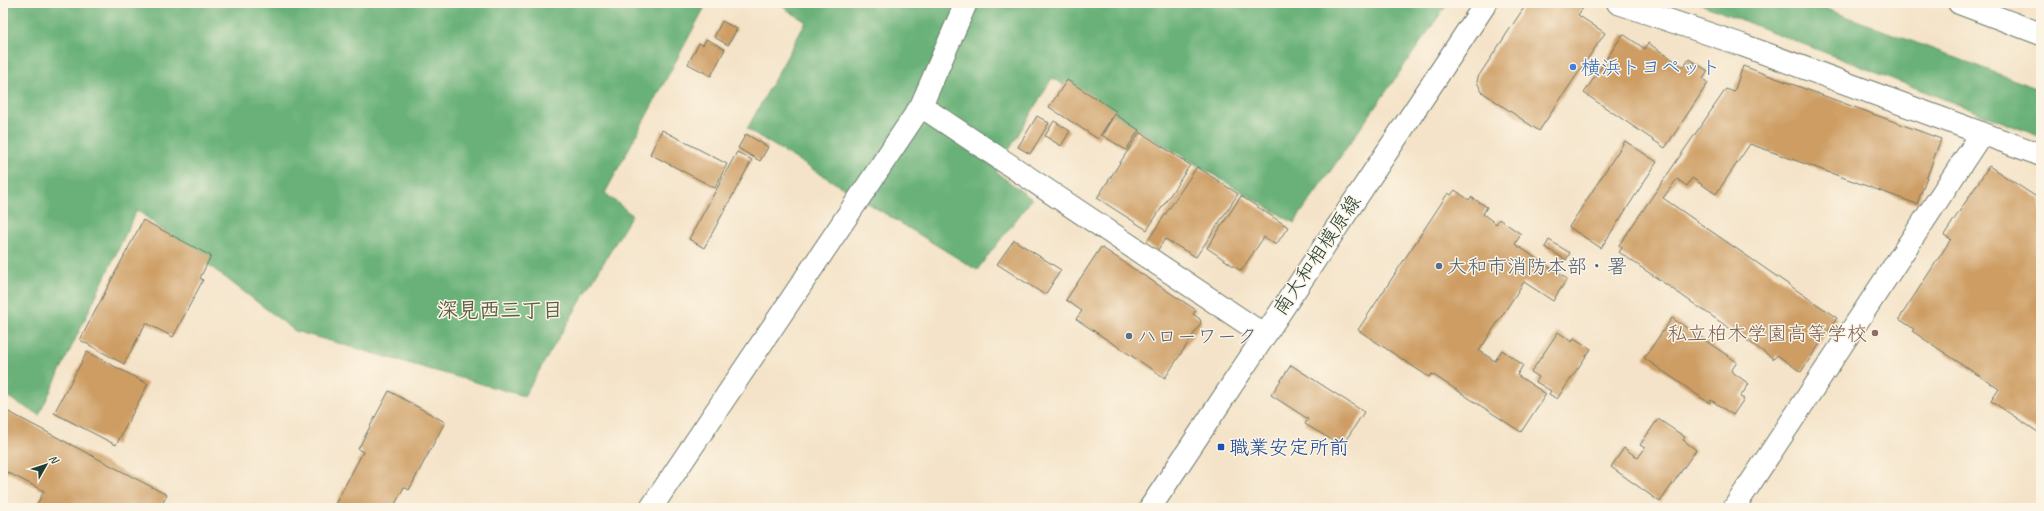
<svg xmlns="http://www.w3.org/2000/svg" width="2044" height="511" font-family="Caveat,'Klee One',sans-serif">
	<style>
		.forest { fill: #69b178; stroke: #447756 }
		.building { fill: #cd9d63 }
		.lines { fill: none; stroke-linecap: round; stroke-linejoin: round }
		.street-casing { stroke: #6a7768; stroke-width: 24 }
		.secondary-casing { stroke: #6a7768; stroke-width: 24 }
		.highway-casing { stroke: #6a7768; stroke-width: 24 }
		.street { stroke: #fff; stroke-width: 22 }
		.secondary { stroke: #fff; stroke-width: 22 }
		.highway { stroke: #fff; stroke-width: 22 }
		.shop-dot { fill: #3f7fe0; stroke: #fcf5e5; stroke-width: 1.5 }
		.service-dot { fill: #5c6f8a; stroke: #fcf5e5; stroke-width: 1.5 }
		.education-dot { fill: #8d6e63; stroke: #fcf5e5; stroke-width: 1.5 }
		.transit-dot { fill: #1a4fb4; stroke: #fcf5e5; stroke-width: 1.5 }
		.labels { text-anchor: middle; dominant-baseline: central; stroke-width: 3; stroke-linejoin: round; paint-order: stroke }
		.shop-label { font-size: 20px; fill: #366cbe; stroke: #fcf5e5; text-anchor: start }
		.street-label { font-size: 20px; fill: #1f3d34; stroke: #fcf5e5 }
		.service-label { font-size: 20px; fill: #4e5e75; stroke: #fcf5e5; text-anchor: start }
		.education-label { font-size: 20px; fill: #785e54; stroke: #fcf5e5; text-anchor: end }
		.transit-label { font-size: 20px; fill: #164399; stroke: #fcf5e5; text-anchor: start }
		.neighbourhood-label { font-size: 21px; font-weight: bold; fill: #5c5f44; stroke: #fcf5e5 }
	</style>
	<rect width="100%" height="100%" fill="#fcf5e5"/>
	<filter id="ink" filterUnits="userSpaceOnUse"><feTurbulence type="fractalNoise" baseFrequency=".025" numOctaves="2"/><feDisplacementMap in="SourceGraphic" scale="8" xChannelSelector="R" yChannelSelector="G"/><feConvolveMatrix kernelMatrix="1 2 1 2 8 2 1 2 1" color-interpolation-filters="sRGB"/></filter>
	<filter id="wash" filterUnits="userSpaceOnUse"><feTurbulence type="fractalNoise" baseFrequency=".012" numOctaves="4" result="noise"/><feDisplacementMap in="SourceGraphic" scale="16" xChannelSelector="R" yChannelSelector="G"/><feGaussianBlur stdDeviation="0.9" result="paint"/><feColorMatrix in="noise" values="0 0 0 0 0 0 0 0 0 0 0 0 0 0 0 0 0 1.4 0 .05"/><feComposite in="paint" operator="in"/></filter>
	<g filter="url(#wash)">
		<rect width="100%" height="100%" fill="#f4e3c8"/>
		<path class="forest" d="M3 3H707L605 193 632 215 524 396 295 331 137 210 39 415 3 394Z
			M777 3H1448L1294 223 1052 78 996 172 1032 199 977 270 747 129 806 22Z
			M1698 3H1811L2041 90V137Z"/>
		<g id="blocks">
			<path class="building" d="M1527 3H1570L1583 8 1578 15 1605 33 1539 131 1482 92 1477 82 1478 77Z
				M722 21 737 29 728 45 714 37Z
				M1623 34 1645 49 1648 43 1684 67 1689 59 1708 71 1703 79 1708 83 1665 148 1584 93Z
				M706 39 725 49 711 76 688 64 699 43 703 45Z
				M1743 66 1941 139 1917 204 1750 144 1716 194 1692 178 1687 186 1677 179 1663 198 1837 318 1801 372 1777 355 1774 359 1619 252 1622 248 1619 245 1726 89 1734 92Z
				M1067 80 1116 111 1098 139 1049 107Z
				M1115 114 1139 130 1126 150 1102 135Z
				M1037 116 1049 123 1030 154 1018 147Z
				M1054 121 1070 131 1061 146 1045 136Z
				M662 130 727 164 715 188 650 154Z
				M1140 132 1190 165 1147 230 1097 198Z
				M746 134 768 147 760 161 738 148Z
				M1625 141 1657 162 1601 248 1569 227Z
				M737 152 752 160 704 248 689 239Z
				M1989 166 2041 200V434L1991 401 1999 389 1912 331 1914 329 1899 319 1951 239 1944 235Z
				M1197 167 1238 194 1196 257 1165 239 1157 251 1146 243Z
				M1455 190 1469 200 1471 197 1487 207 1483 214 1496 224 1499 219 1521 234 1515 244 1567 279 1553 301 1524 282 1479 351 1495 361 1502 350 1523 365 1517 375 1546 394 1521 432 1432 374 1429 377 1358 330 1448 193 1451 195Z
				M1241 196 1288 227 1276 245 1264 237 1241 271 1207 248Z
				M143 220 211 256 200 278 203 280 173 337 146 323 124 364 80 340Z
				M1014 240 1061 270 1045 295 997 264Z
				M1549 240 1570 253 1566 260 1545 247Z
				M1101 247 1196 310 1193 314 1200 319 1201 323 1165 378 1076 319 1082 311 1066 300Z
				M1672 318 1737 362 1731 371 1749 384 1740 397 1744 399 1733 415 1711 400 1709 403 1644 358Z
				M1558 332 1572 342 1574 338 1591 349 1557 399 1549 394 1551 391 1536 382 1539 377 1531 372Z
				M87 352 148 384 116 445 54 413Z
				M1291 365 1364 412 1342 446 1305 424 1308 419 1271 395Z
				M389 391 445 422 409 490 404 487 393 508H333L363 452 358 449Z
				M3 409 167 495 160 508H35L44 491 3 470Z
				M1658 419 1685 437 1683 440 1696 450 1660 502 1611 467 1624 448 1638 458 1645 448 1640 445Z"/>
		</g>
	</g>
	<g filter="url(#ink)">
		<use href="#blocks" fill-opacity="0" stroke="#6a7768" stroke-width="1"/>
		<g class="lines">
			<defs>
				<path id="street" d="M1618 3 1742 45 2041 155
					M921 106 1264 335
					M651 508 921 106 966 3
					M1734 508 1982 133"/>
				<path id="secondary" d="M1150 508 1486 3"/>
				<path id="highway" d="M1959 3 2041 34"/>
			</defs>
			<use href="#street" class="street-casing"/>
			<use href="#secondary" class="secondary-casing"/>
			<use href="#highway" class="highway-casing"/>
			<use href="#street" class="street"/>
			<use href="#secondary" class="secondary"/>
			<use href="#highway" class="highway"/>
		</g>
	</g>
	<circle class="shop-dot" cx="1573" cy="67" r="4"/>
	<g class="service-dot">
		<circle cx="1439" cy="266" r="4"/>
		<circle cx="1129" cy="336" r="4"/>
	</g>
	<circle class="education-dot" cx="1875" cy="333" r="4"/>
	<rect class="transit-dot" x="1217" y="443" width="8" height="8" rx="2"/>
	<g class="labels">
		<g class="shop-label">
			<text x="1581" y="67">横浜トヨペット</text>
		</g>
		<g class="street-label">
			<text transform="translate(1317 255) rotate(-56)">南大和相模原線</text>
		</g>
		<g class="service-label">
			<text x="1447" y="266">大和市消防本部・署</text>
			<text x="1137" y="336">ハローワーク</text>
		</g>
		<g class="education-label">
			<text x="1867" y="333">私立柏木学園高等学校</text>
		</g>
		<g class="transit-label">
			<text x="1229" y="447">職業安定所前</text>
		</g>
		<g class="neighbourhood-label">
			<text x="500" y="310">深見西三丁目</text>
		</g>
	</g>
	<rect width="2044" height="511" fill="none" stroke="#fcf5e5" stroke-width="16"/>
	<g transform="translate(46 465) rotate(51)" stroke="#fcf5e5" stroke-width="3" paint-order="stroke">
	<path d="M0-3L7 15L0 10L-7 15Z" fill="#1f3d34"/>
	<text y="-6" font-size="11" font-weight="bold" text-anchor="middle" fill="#1f3d34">N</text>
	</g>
</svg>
